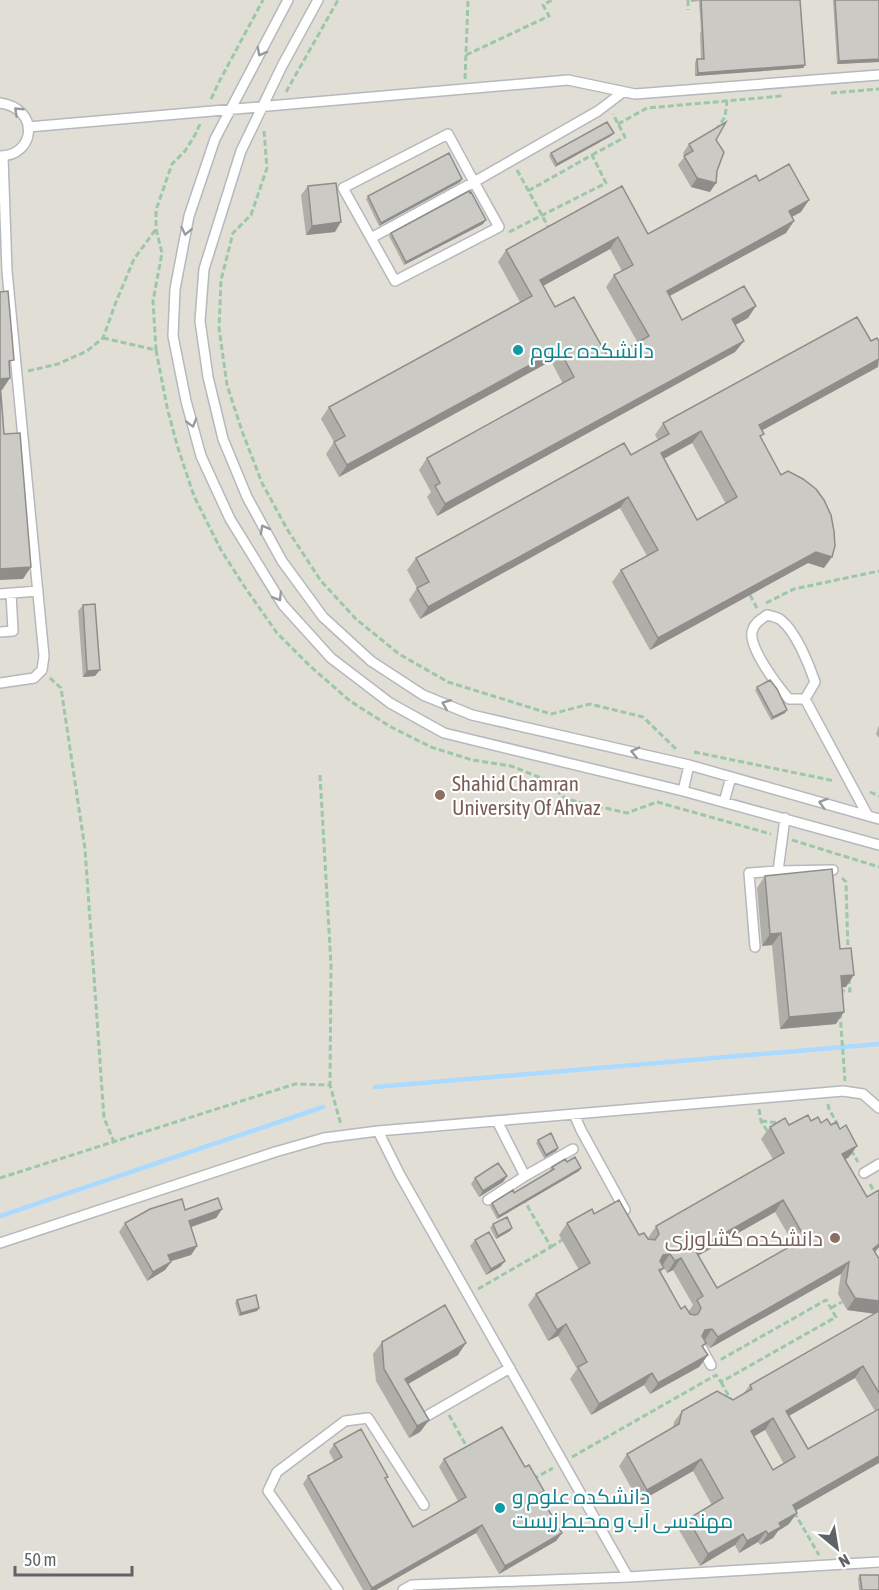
<svg xmlns="http://www.w3.org/2000/svg" width="879" height="1590" font-family="'Asap Condensed',Cairo,sans-serif">
	<style>
		.education { fill: #e1ded6 }
		.lines { fill: none; stroke-linecap: round; stroke-linejoin: round }
		.stream { stroke: #aadaff; stroke-width: 4.5 }
		.lane-casing { stroke: #b5b8bc; stroke-width: 12 }
		.path { stroke: #9cc7a9; stroke-width: 3; stroke-dasharray: 6 3; stroke-linecap: butt }
		.lane { stroke: #fff; stroke-width: 9 }
		.wall { fill: #afaea9; fill-rule: evenodd }
		.shaded-wall { fill: #8f8d8a }
		.building { fill: #cccac5; stroke: #8f8d8a; stroke-width: 1.5; fill-rule: evenodd }
		.oneway { stroke: #979a9d }
		.culture-dot { fill: #0f9aa8; stroke: #fff; stroke-width: 2 }
		.education-dot { fill: #8d6e63; stroke: #fff; stroke-width: 2 }
		.labels { text-anchor: middle; dominant-baseline: central; stroke-width: 4.5; stroke-linejoin: round; paint-order: stroke }
		.culture-label { font-size: 21px; fill: #0d838f; stroke: #fff; text-anchor: start }
		.education-label { font-size: 21px; fill: #785e54; stroke: #fff; text-anchor: start }
	</style>
	<rect width="100%" height="100%" fill="#f1efe8"/>
	<path class="education" d="M0 0H879V1590H0Z"/>
	<g class="lines">
		<path class="stream" d="M375 1087 879 1044
			M0 1216 323 1107"/>
		<defs>
			<path id="lane" d="M288 0 215 139 189 216 175 289 173 336 186 401 201 456 230 519 283 605 331 658 390 703 444 733 683 791 879 845
				M318 0 282 66 241 151 204 269 200 321 208 377 223 439 247 497 282 561 323 617 371 661 423 695 472 715 689 765 879 819
				M0 103C41 109 35 156 0 156
				M28 127 568 80 635 94 879 75
				M371 238 474 182 499 227 395 281 343 188 448 134 474 182 598 111 623 92
				M0 594 38 591
				M767 615C772 616 777 617 781 620 796 632 809 664 815 682L805 699H789C778 687 749 648 752 632 754 623 760 620 767 615Z
				M0 632 13 631 11 593
				M0 683 34 678 42 670 44 656 7 271 3 157
				M805 699 868 816
				M683 791 689 765
				M724 802 731 777
				M785 818 778 871 833 870
				M755 947 749 873 778 871
				M574 1114 581 1130 625 1210
				M378 1131 400 1175 628 1577 879 1562
				M864 1173 879 1164
				M525 1176 573 1149
				M488 1200 525 1176 497 1121
				M0 1243 275 1152 324 1138 378 1131 843 1091 863 1094 879 1108
				M701 1347 711 1365
				M425 1417 510 1368
				M338 1590 268 1491 277 1472 345 1421 368 1418 424 1505
				M403 1590 412 1585 628 1577"/>
		</defs>
		<use href="#lane" class="lane-casing"/>
		<path class="path" d="M688 0V10
			M466 55 549 16 543 5 552 0
			M465 79 468 0
			M286 92 338 0
			M831 93 879 89
			M211 99 220 80 263 0
			M618 124 647 108 782 96
			M716 130 725 117 727 101
			M264 131 267 168 251 215 233 233 221 280 219 328 227 385 242 431 262 483 287 529 321 581 356 619 399 654 448 682 551 714 590 704 643 717 676 749
			M592 155 625 137 613 114
			M517 170 550 230
			M509 232 606 183 592 155 528 191
			M103 338 156 350 153 301 162 253 156 229V210L172 164 185 151 195 135 200 124
			M156 350 167 407 177 445 194 496 221 550 244 586 277 633 310 666 350 701 391 727 431 747 472 760 511 766 544 779 566 799 627 813 657 802 771 834
			M28 371 58 364 87 351 103 338 116 302 134 259 156 229
			M750 595 757 608
			M766 603 794 589 879 571
			M50 678 61 688 85 849 104 1118 114 1142
			M694 752 835 781
			M320 775 331 965 330 1085
			M870 792 879 796
			M792 840 879 867
			M842 878 846 882 848 951
			M839 991H850L849 979
			M840 1013 845 1081
			M828 1104 829 1109 838 1125
			M759 1109 761 1121 769 1134
			M761 1121 781 1123
			M851 1150 858 1162
			M0 1178 295 1084 330 1085 341 1125
			M870 1184 879 1201
			M551 1247 562 1240
			M478 1289 551 1247 524 1200
			M831 1308 842 1302
			M721 1382 732 1402
			M449 1415 468 1449
			M572 1457 716 1375 721 1382 836 1317 826 1300 720 1360
			M533 1479 553 1468
			M794 1512 819 1555"/>
		<use href="#lane" class="lane"/>
	</g>
	<path class="wall" d="M691 0H800L805 65 803 68 695 76V62L697 59H701L700 33 701 31 699 1 691 2Z
		M833 0H879V62L837 64Z
		M611 136 555 167 549 156 551 153Z
		M716 140 710 192 691 187 678 165 685 156 683 153 689 144Z
		M759 181 801 212 792 217 786 233 670 296 682 320 748 318 735 325 744 341 735 352 437 516 427 497 431 492 419 470 427 458 563 384 551 361 339 477 326 454 334 442 321 419 329 407 520 302 498 262 506 250 648 234ZM610 249 622 271 614 275 606 287 638 343 609 359 555 307 543 286Z
		M460 182 379 226 366 199 368 196Z
		M308 186 335 232 306 235 301 195Z
		M483 224 404 265 389 236 391 233Z
		M871 341H879L878 367 762 430 761 438 824 568 808 563 650 650 612 582 621 570 647 556 620 508 420 619 409 600 417 588 407 570 416 558 631 455 658 440 655 435 663 423ZM692 443 726 504 697 520 664 459Z
		M83 605 95 676 83 677 78 611Z
		M757 687 785 713 771 720 755 690Z
		M879 725V738L876 734Z
		M765 876 840 949 846 987H842L836 1024 780 1029 772 945 762 946 757 888Z
		M811 1121 821 1123 849 1157 845 1160 867 1197 879 1190V1247L875 1252 879 1259V1463L796 1510 789 1524 778 1531 773 1538 760 1545 758 1542 739 1553 735 1545 700 1566 679 1530 688 1519 712 1505 693 1471 639 1502 619 1466 627 1454 673 1428 674 1422 682 1411 733 1400 743 1394 750 1385 874 1314 847 1310 838 1294 841 1274 710 1348 706 1344 703 1347 708 1355 699 1367 650 1394 644 1385 591 1415 570 1379 577 1369 558 1336 548 1341 528 1305 536 1294 579 1270 559 1235 567 1223 594 1214 639 1235 648 1238 656 1226 773 1159 761 1139 770 1127ZM775 1212 794 1245 717 1288 698 1256ZM664 1268 667 1273 673 1270 693 1305 689 1311 681 1309 661 1272ZM855 1378 875 1411 808 1449 789 1416ZM765 1430 784 1464 773 1470 754 1436Z
		M538 1140 558 1148 556 1151 544 1158 536 1143Z
		M567 1162 579 1171 497 1219 490 1206 492 1203 514 1193 551 1171 550 1170 552 1167Z
		M507 1176 503 1182 479 1197 471 1184 475 1178Z
		M222 1209 216 1218 191 1227 197 1246 191 1255 171 1261 165 1270 147 1281 119 1232 125 1223 185 1210Z
		M493 1224 512 1228 510 1231 496 1239 490 1228Z
		M475 1240 505 1261 500 1267 486 1275 470 1246Z
		M237 1300 259 1308 257 1311 239 1316 235 1303Z
		M382 1342 458 1355 408 1384 429 1420 420 1432 409 1438 376 1381 373 1354Z
		M334 1444 386 1479 413 1527 458 1501 439 1467 444 1459 541 1496 562 1533 556 1541 499 1574 476 1533 376 1590H363L303 1484 308 1476 334 1461 329 1452Z
		M860 1575 879 1590H859L858 1578Z"/>
	<path class="shaded-wall" d="M879 59V62L837 64 839 61Z
		M805 65 803 68 695 76 698 73Z
		M614 133 611 136 555 167 557 164Z
		M697 178 716 183 710 192 691 187Z
		M462 179 460 182 379 226 381 223Z
		M809 200 801 212 780 223 789 211Z
		M486 220 483 224 404 265 406 262Z
		M794 221 786 233 658 302 667 291Z
		M341 222 335 232 306 235 312 226Z
		M618 237 610 249 532 292 540 280Z
		M756 306 748 318 724 331 732 319Z
		M744 341 735 352 437 516 445 504Z
		M559 349 551 361 339 477 347 465Z
		M879 359 878 367 750 437 759 425Z
		M10 378 2 390H0V379Z
		M701 431 692 443 652 465 661 453Z
		M628 497 620 508 420 619 428 607Z
		M816 552 832 557 824 568 808 563 650 650 658 638Z
		M31 567 23 579 0 580V569Z
		M100 670 95 676 83 677 87 671Z
		M787 710 785 713 771 720 773 717Z
		M781 933 772 945 762 946 770 934Z
		M854 975 846 987 832 988 841 976Z
		M844 1012 836 1024 780 1029 789 1017Z
		M857 1146 849 1157 834 1166 842 1154Z
		M558 1148 556 1151 544 1158 546 1155Z
		M581 1168 579 1171 497 1219 499 1216Z
		M507 1176 503 1182 479 1197 483 1191Z
		M783 1200 775 1212 687 1262 695 1250Z
		M222 1209 216 1218 183 1230 189 1221Z
		M512 1228 510 1231 496 1239 498 1236Z
		M879 1244V1247L875 1252 873 1249Z
		M197 1246 191 1255 162 1264 168 1255Z
		M670 1254 662 1266H655L663 1255Z
		M681 1258 673 1270 667 1273 675 1261Z
		M505 1261 500 1267 486 1275 491 1269Z
		M171 1262 165 1270 147 1281 153 1272Z
		M849 1262 841 1274 710 1348 718 1337Z
		M855 1298 879 1301V1314L847 1310Z
		M259 1308 257 1311 239 1316 241 1313Z
		M566 1324 558 1336 548 1341 557 1330Z
		M712 1329 704 1341H697L705 1330Z
		M466 1343 458 1355 396 1391 405 1379Z
		M708 1355 699 1367 650 1394 658 1383Z
		M863 1366 855 1378 778 1422 786 1411Z
		M652 1373 644 1385 591 1415 599 1404Z
		M773 1418 765 1430 743 1443 751 1431Z
		M429 1420 420 1432 409 1438 417 1426Z
		M879 1456V1463L785 1517 793 1505Z
		M701 1459 693 1471 639 1502 647 1490Z
		M797 1513 789 1524 778 1531 773 1538 760 1545 768 1534 779 1523Z
		M482 1525 476 1533 376 1590H370L372 1588Z
		M766 1531 758 1542 739 1553 747 1541Z
		M562 1533 556 1541 499 1574 505 1566Z
		M743 1534 735 1545 700 1566 708 1554Z"/>
	<path class="building" d="M701 0H800L805 65 698 73 697 59H704Z
		M835 0H879V59L839 61Z
		M607 122 614 133 557 164 551 153Z
		M726 122 716 140 724 152 717 171 716 183 697 178 684 156 693 151 689 144Z
		M449 153 462 179 381 223 368 196Z
		M789 164 809 200 789 211 794 221 667 291 682 320 744 286 756 306 732 319 744 341 445 504 435 486 440 483 427 458 574 377 559 349 347 465 334 442 345 436 329 407 532 296 506 250 622 186 648 234 756 175 759 181ZM618 237 633 265 614 275 649 336 609 359 574 297 555 307 540 280Z
		M336 183 341 222 312 226 308 186Z
		M469 191 470 193 471 192 486 220 406 262 391 233Z
		M8 291 14 360 9 361 10 378 0 379V292Z
		M857 317 871 341 877 338 879 341V359L759 425 764 434 760 436 781 475 788 471 803 479 816 489 824 500 831 515 834 531 835 546 832 557 816 552 658 638 621 570 658 550 628 497 428 607 417 588 429 582 416 558 624 443 631 455 669 434 663 423ZM701 431 737 497 697 520 661 453Z
		M0 382 4 434 20 433 31 567 0 569Z
		M95 604 100 670 87 671 83 605Z
		M770 680 777 689 787 710 773 717 757 687Z
		M832 869 840 949 851 948 854 975 841 976 844 1012 789 1017 781 933 770 934 765 876Z
		M808 1115 811 1121 818 1117 821 1123 827 1119 831 1125 836 1122 840 1129 846 1125 857 1146 842 1154 867 1197 879 1190V1244L873 1249 879 1259V1301L855 1298 846 1283 849 1262 718 1337 712 1329 705 1330 702 1336 706 1343 702 1346 708 1355 658 1383 652 1373 599 1404 578 1367 587 1362 566 1324 557 1330 536 1294 590 1263 567 1223 592 1209 594 1214 619 1200 639 1235 644 1233 648 1239 655 1240 659 1234 656 1226 784 1153 770 1127 785 1118 789 1125ZM783 1200 805 1238 717 1288 695 1250ZM670 1254 675 1261 681 1258 703 1296 697 1300 701 1308 698 1314 695 1315 690 1314 685 1306 681 1309 659 1270 664 1268 660 1261 663 1255Z
		M551 1133 558 1148 546 1155 538 1140Z
		M575 1157 581 1168 499 1216 492 1203 513 1190 514 1193 554 1169 552 1167 565 1159 567 1162Z
		M498 1163 507 1176 483 1191 475 1178Z
		M218 1198 222 1209 189 1221 197 1246 168 1255 171 1262 153 1272 125 1223 150 1209 182 1199 185 1210Z
		M507 1217 512 1228 498 1236 493 1224Z
		M489 1232 505 1261 491 1269 475 1240Z
		M256 1295 259 1308 241 1313 237 1300Z
		M445 1305 466 1343 405 1379 429 1420 417 1426 384 1369 382 1342Z
		M879 1311V1393L863 1366 786 1411 808 1449 879 1409V1456L793 1505 797 1513 779 1523 781 1527 768 1534 766 1531 747 1541 743 1534 708 1554 688 1519 723 1498 701 1459 647 1490 627 1454 679 1424 682 1411 717 1391 733 1400 752 1389 750 1385ZM773 1418 795 1457 773 1470 751 1431Z
		M502 1427 525 1467 529 1465 544 1491 539 1494 562 1533 505 1566 482 1525 372 1588 308 1476 342 1457 334 1444 361 1429 388 1477 385 1478 413 1527 466 1497 444 1459Z
		M860 1575H879V1590H862Z"/>
	<defs><path id="oneway-chevron" d="M-2-3.5L2.5 0L-2 3.5" fill="none" stroke-width="1.6" stroke-linecap="round" stroke-linejoin="round" transform="scale(1.5)"/></defs>
	<g class="oneway">
		<use href="#oneway-chevron" transform="translate(261 52) rotate(118)"/>
		<use href="#oneway-chevron" transform="translate(18 111) rotate(-137)"/>
		<use href="#oneway-chevron" transform="translate(186 231) rotate(101)"/>
		<use href="#oneway-chevron" transform="translate(192 423) rotate(74)"/>
		<use href="#oneway-chevron" transform="translate(264 529) rotate(-119)"/>
		<use href="#oneway-chevron" transform="translate(278 597) rotate(58)"/>
		<use href="#oneway-chevron" transform="translate(446 704) rotate(-158)"/>
		<use href="#oneway-chevron" transform="translate(635 752) rotate(-167)"/>
		<use href="#oneway-chevron" transform="translate(823 803) rotate(-164)"/>
	</g>
	<g class="culture-dot">
		<circle cx="518" cy="350" r="6"/>
		<circle cx="500" cy="1508" r="6"/>
	</g>
	<g class="education-dot">
		<circle cx="440" cy="795" r="6"/>
		<circle cx="835" cy="1238" r="6"/>
	</g>
	<g class="labels">
		<g class="culture-label">
			<text x="530" y="350">دانشکده علوم</text>
			<text x="512" y="1496">دانشکده علوم و<tspan x="512" dy="24">مهندسی آب و محیط زیست</tspan></text>
		</g>
		<g class="education-label">
			<text x="452" y="783">Shahid Chamran<tspan x="452" dy="24">University Of Ahvaz</tspan></text>
			<text x="823" y="1238" text-anchor="end">دانشکده کشاورزی</text>
		</g>
	</g>
	<g transform="translate(837 1548) rotate(150)" stroke="#ffffff" stroke-width="4.5" paint-order="stroke">
	<path d="M0-4.5L10 22L0 15L-10 22Z" fill="#5f6368"/>
	<text y="-9" font-size="16" font-weight="bold" text-anchor="middle" fill="#5f6368">N</text>
	</g>
	<path d="M15 1566v9h117v-9" fill="none" stroke="#5f6368" stroke-width="3"/>
	<text x="24" y="1566" font-size="18" fill="#5f6368" stroke="#ffffff" stroke-width="4.5" paint-order="stroke">50 m</text>
</svg>
